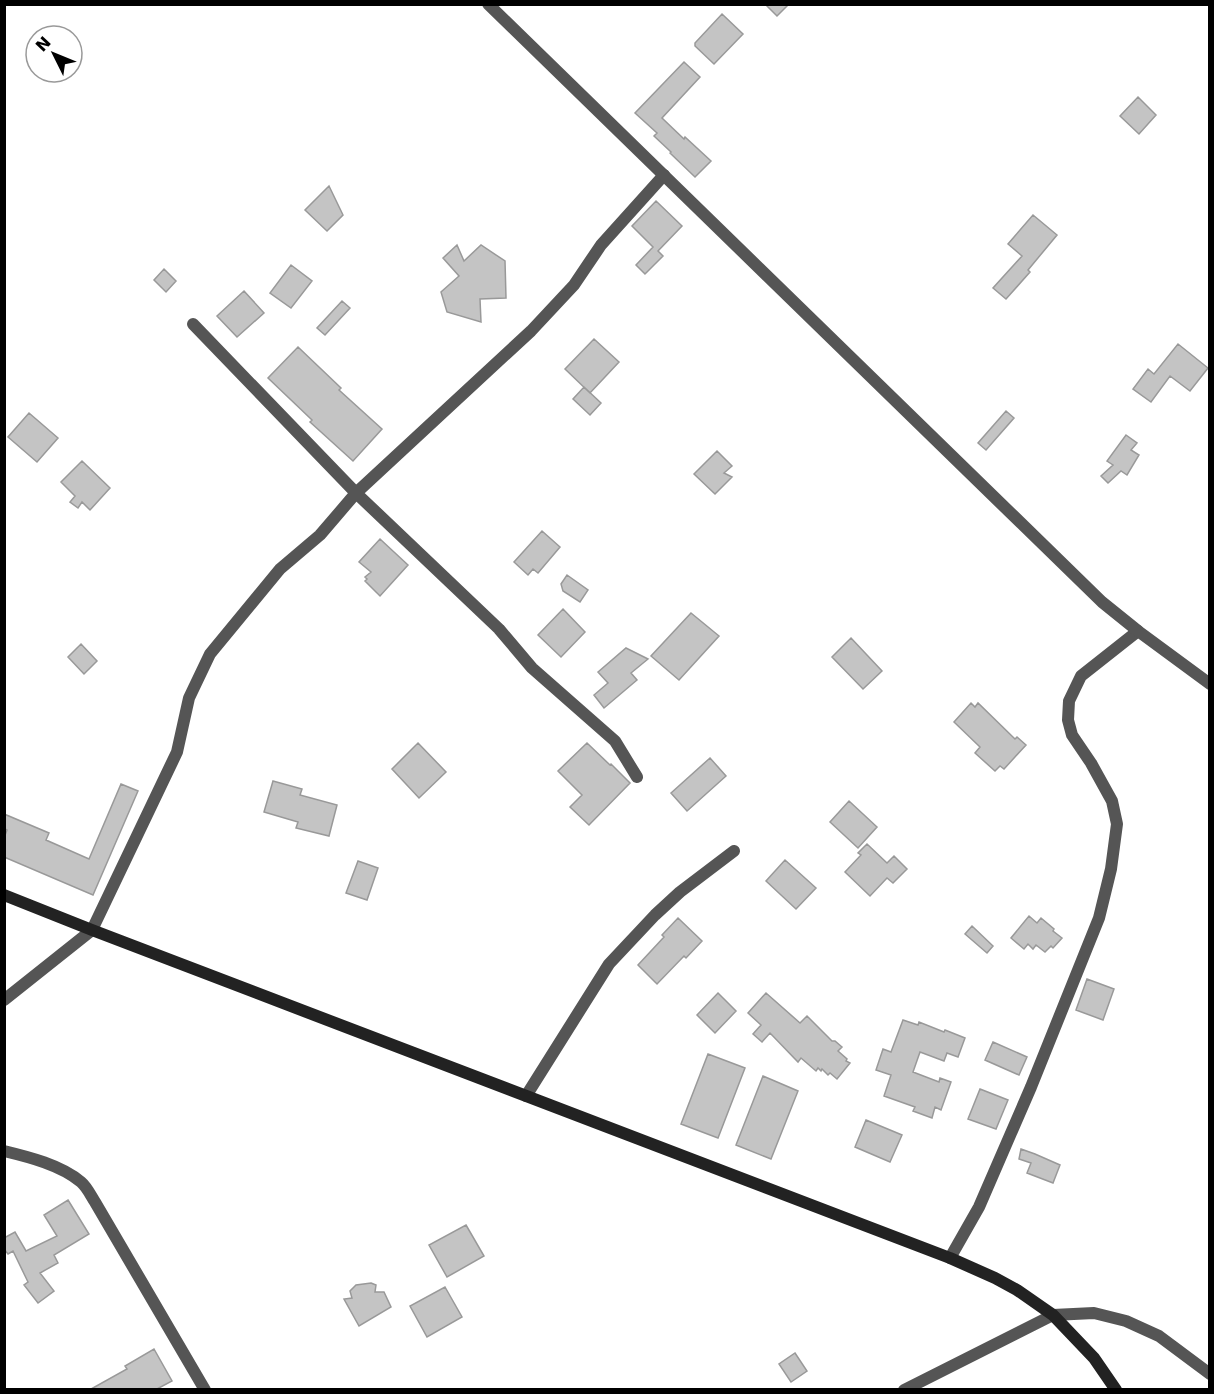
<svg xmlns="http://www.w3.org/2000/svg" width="1214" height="1394" font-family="'DejaVu Sans',sans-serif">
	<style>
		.building { fill: #c4c4c4; stroke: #999; stroke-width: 1.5 }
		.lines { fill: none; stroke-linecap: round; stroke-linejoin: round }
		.minor { stroke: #555; stroke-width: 12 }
		.tertiary { stroke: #555; stroke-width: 12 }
		.secondary { stroke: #222; stroke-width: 12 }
	</style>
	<rect width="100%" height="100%" fill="#fff"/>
	<path class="building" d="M765 4H789L777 16Z
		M722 14 743 34 714 64 695 46V43Z
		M684 62 700 77 662 118 684 139 685 137 711 161 695 177 670 153 671 152 654 136 657 133 635 113Z
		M1138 97 1156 115 1139 134 1120 116Z
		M329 186 343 215 327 231 305 210Z
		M656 201 682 226 658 251 663 256 645 274 636 265 653 247 632 226Z
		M1033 215 1057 235 1028 270 1030 272 1006 299 993 288 1022 256 1008 244Z
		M457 245 464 261 481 245 505 261 506 298 480 299 481 322 447 312 441 292 459 276 443 258Z
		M291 265 312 281 291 308 270 293Z
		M164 269 176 281 166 292 154 280Z
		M244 291 264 313 237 337 217 316Z
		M342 301 350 308 325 335 317 328Z
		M594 339 619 362 590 393 565 369Z
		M1178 344 1208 368 1190 391 1170 376 1151 402 1133 389 1148 369 1154 374Z
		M298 347 341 388 339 390 382 429 353 461 310 422 312 420 268 378Z
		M584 387 601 403 590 415 573 399Z
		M1006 411 1014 418 986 450 978 443Z
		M29 413 58 438 37 462 8 437Z
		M1126 435 1137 443 1131 450 1139 455 1127 475 1121 471 1108 483 1101 476 1113 465 1107 461Z
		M717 451 732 466 724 473 732 477 715 494 694 474Z
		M82 461 110 488 90 510 82 502 78 508 70 502 75 496 61 482Z
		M542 531 560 547 538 573 533 569 528 575 514 562Z
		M380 539 408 565 380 596 365 581 367 579 365 577 371 572 359 562Z
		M567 575 588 590 580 602 563 591 561 584Z
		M563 609 585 632 561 657 538 635Z
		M691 613 719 636 679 680 651 656Z
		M851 638 882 671 863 689 832 657Z
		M81 644 97 661 84 674 68 657Z
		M626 648 648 659 631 673 637 680 604 708 594 695 608 683 598 672Z
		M971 703 975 707 978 703 1015 739 1017 737 1026 745 1004 769 1000 766 995 771 975 753 980 747 954 722Z
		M418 743 446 772 419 798 392 769Z
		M587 743 610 765 611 764 630 783 589 825 570 807 582 795 558 771Z
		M710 758 726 776 687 811 671 793Z
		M273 781 302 789 300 795 337 805 329 836 296 828 298 822 264 812Z
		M121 784 138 791 93 895 4 857V838L7 830 4 828V814L49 833 46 840 89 859Z
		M849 801 877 827 858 848 830 822Z
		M867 844 887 863 894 856 907 869 893 883 887 878 870 896 845 872 861 855 858 853Z
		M785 860 816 888 796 909 766 881Z
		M358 861 378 868 367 900 346 893Z
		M1029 916 1037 923 1041 918 1054 929 1053 931 1062 938 1053 948 1051 946 1045 952 1036 945 1033 949 1028 944 1024 949 1011 938Z
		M678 918 702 941 686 958 684 956 657 984 638 965 664 937 662 935Z
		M972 926 993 946 987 953 965 934Z
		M1087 979 1114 989 1103 1020 1076 1010Z
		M718 993 736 1011 715 1033 697 1015Z
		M766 993 800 1023 807 1016 832 1041H835L842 1047 838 1051 847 1059 846 1061 850 1063 837 1079 830 1073 828 1075 822 1069 821 1071 818 1068 816 1071 801 1058 798 1062 770 1033 762 1042 753 1034 761 1025 748 1013Z
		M903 1020 918 1025 919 1022 944 1032 945 1030 965 1038 958 1057 947 1053 944 1061 920 1052 913 1072 939 1082 940 1078 951 1082 941 1110 935 1107 932 1118 913 1111 915 1107 884 1096 891 1075 876 1070 883 1049 891 1052Z
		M993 1042 1027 1057 1019 1075 985 1060Z
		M708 1054 745 1068 718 1138 681 1124Z
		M763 1076 798 1091 771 1159 736 1145Z
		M980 1089 1008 1100 996 1129 968 1119Z
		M866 1120 902 1135 890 1162 855 1147Z
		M1021 1149 1035 1154 1060 1165 1053 1183 1027 1173 1031 1163 1019 1159Z
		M68 1200 89 1234 54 1255 58 1263 40 1273 54 1291 38 1303 24 1285 28 1282 13 1251 8 1254 4 1249V1238L15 1232 26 1251 57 1236 44 1215Z
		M466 1225 484 1256 447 1277 429 1245Z
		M371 1283 376 1285 375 1292H384L391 1307 359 1326 344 1299 352 1298 350 1291 356 1285Z
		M445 1287 462 1317 427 1337 410 1306Z
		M154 1349 172 1381 157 1389H91L127 1369 125 1366Z
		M795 1353 807 1371 791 1382 779 1364Z"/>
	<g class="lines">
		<path class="minor" d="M193 324 356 493 499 629 532 668 615 741 637 777
			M4 1000 92 930 177 752 189 698 210 654 280 569 320 535 356 493 531 331 574 285 601 245 664 175
			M526 1096 609 964 655 915 680 892 734 851
			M4 1151C29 1157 61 1165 81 1182 87 1187 91 1196 95 1202L205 1390
			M950 1258 979 1207 1031 1087 1099 918 1111 869 1117 824 1112 801 1091 763 1072 735 1068 720 1069 701 1081 676 1138 631
			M904 1390 1053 1315 1094 1313 1126 1321 1159 1336 1210 1374"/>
		<path class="tertiary" d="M488 4 1102 602 1138 631 1210 684"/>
		<path class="secondary" d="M4 895 92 930 950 1258 995 1278 1017 1290 1053 1315 1094 1358 1116 1390"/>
	</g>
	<rect width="1214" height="1394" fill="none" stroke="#000000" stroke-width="12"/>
	<g transform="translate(54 54) rotate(313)"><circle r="28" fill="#ffffff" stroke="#999999" stroke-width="1.5"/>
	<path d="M0-4.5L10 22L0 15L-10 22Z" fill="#000000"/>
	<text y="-9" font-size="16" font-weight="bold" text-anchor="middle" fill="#000000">N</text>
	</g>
</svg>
